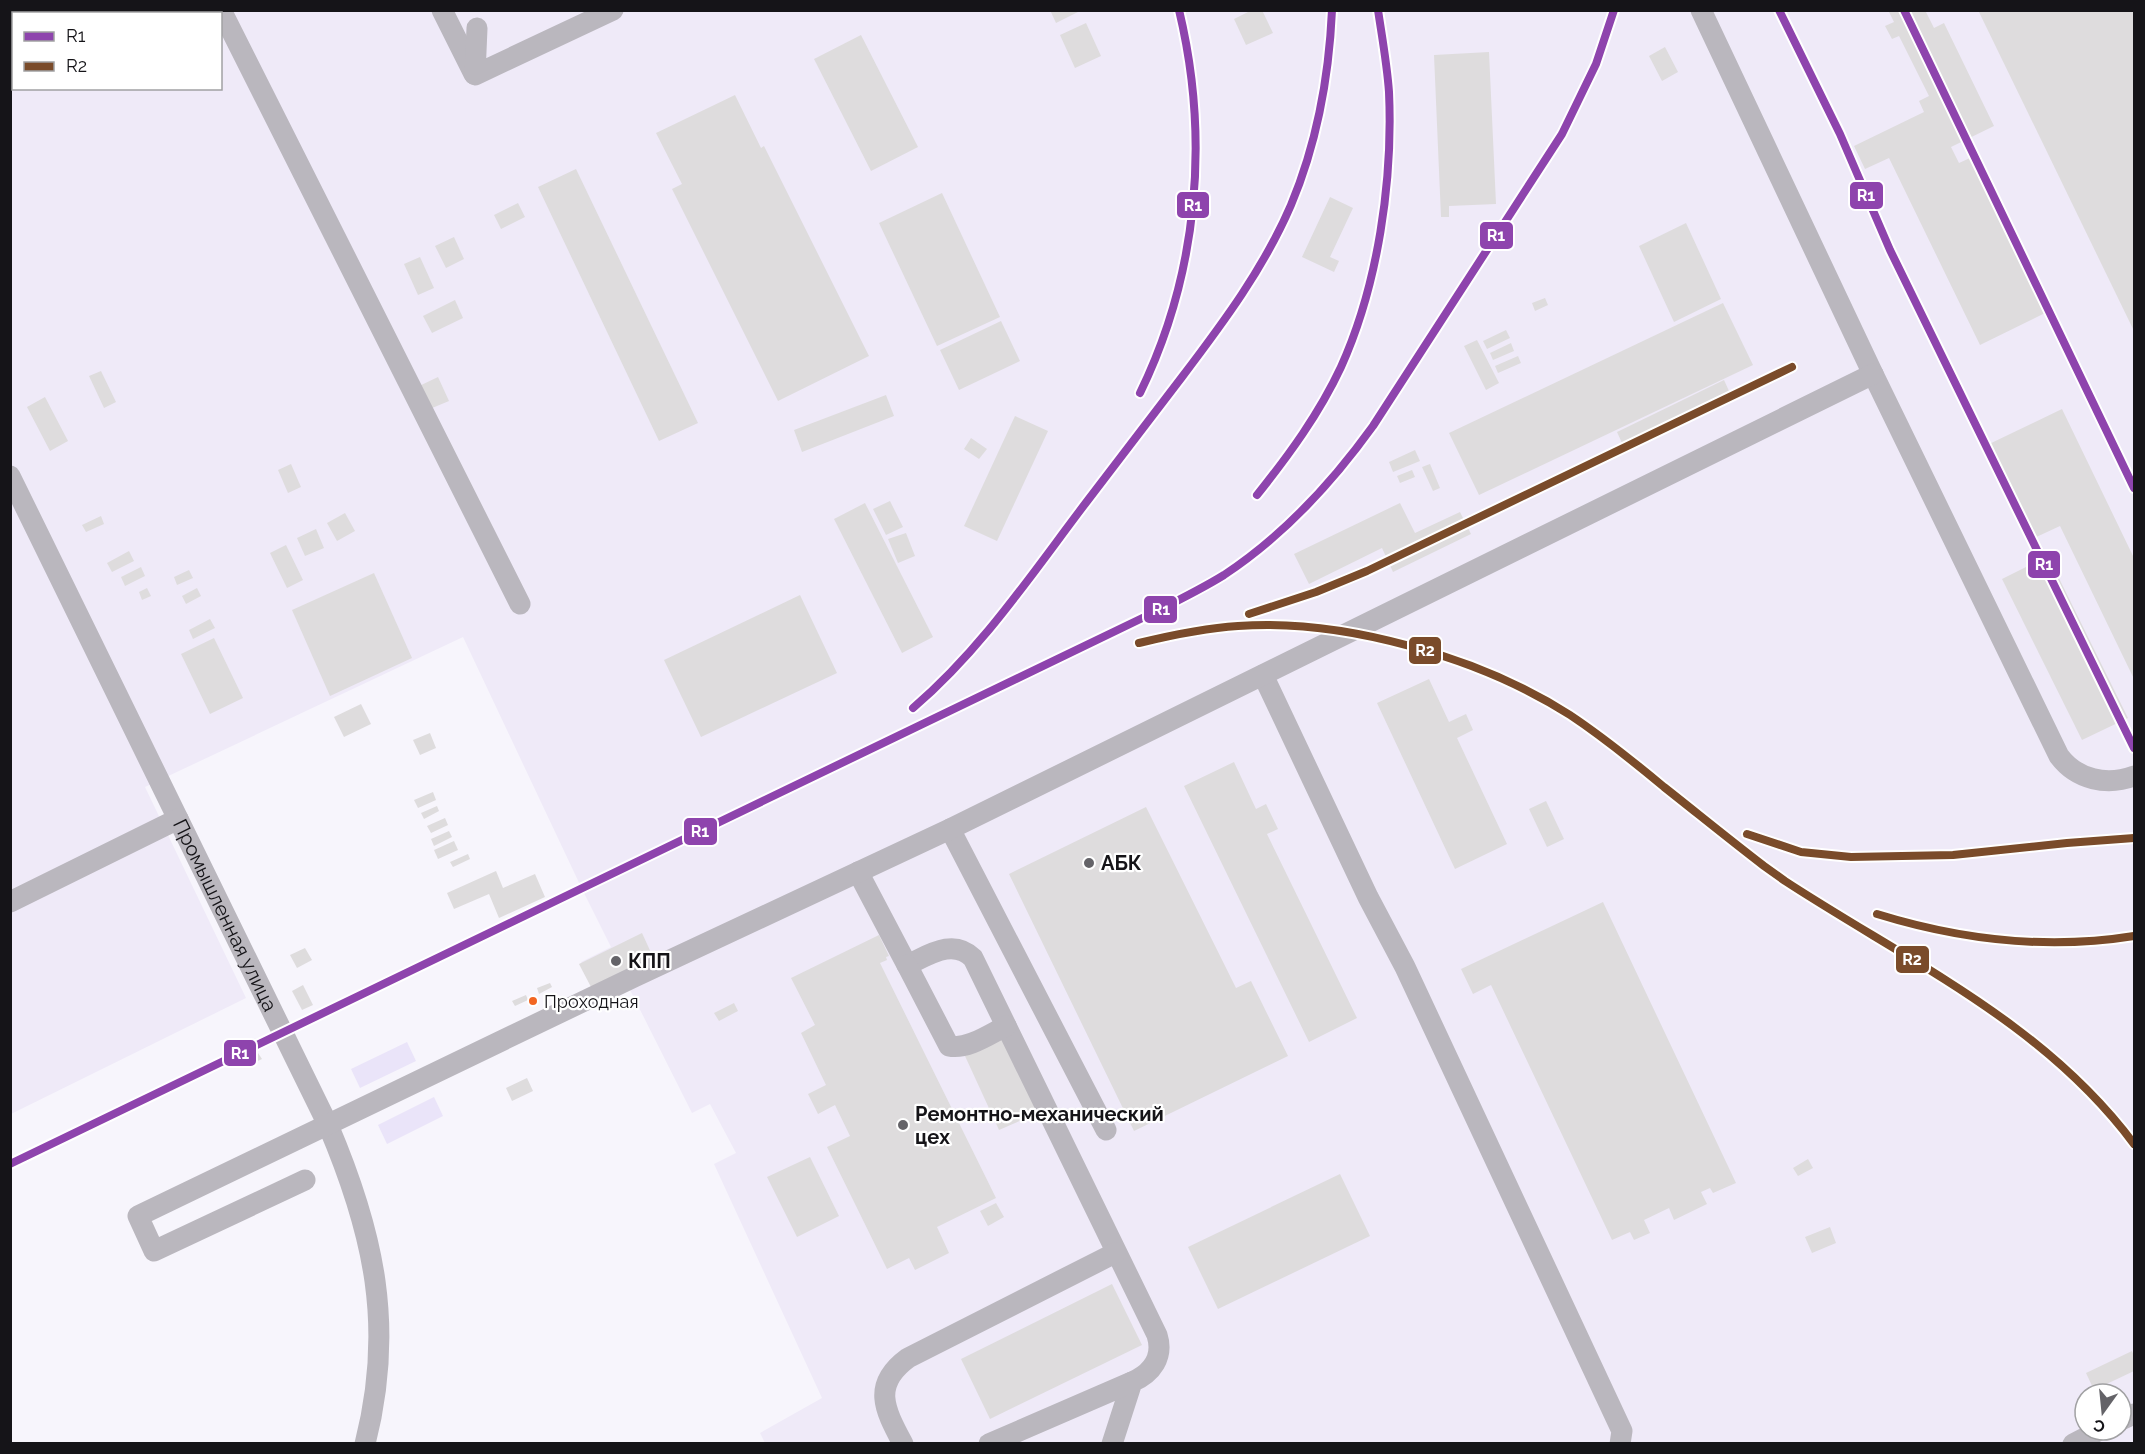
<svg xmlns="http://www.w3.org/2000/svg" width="2145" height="1454" font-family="Raleway,sans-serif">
	<rect width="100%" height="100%" fill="#f7f5fc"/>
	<path fill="#efeaf8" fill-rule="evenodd" d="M 11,11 L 2134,11 L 2134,1443 L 1605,1444 L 1604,1442 L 1601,1444 L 765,1443 L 760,1433 L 822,1398 L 714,1164 L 736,1153 L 710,1104 L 692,1113 L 618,966 L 590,980 L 581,962 L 611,947 L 582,889 L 463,637 L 145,787 L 246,998 L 11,1114 ZM 14,14 L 220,14 L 220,88 L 14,88 ZM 2085,1394 L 2121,1394 L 2121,1430 L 2085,1430 Z"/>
	<g fill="#eae4f9">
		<path d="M 407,1042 L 416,1061 L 360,1088 L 351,1069 Z"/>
		<path d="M 434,1097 L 443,1116 L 387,1144 L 378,1125 Z"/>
	</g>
	<g fill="#dedcdd">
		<path d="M 1050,10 L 1082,10 L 1056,23 Z"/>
		<path d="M 1252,10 L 1262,10 L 1273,33 L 1246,45 L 1234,19 Z"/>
		<path d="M 1888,10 L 1925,10 L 1934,28 L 1944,23 L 1994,126 L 1951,147 L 1959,163 L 1970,158 L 2045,313 L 1980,345 L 1889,158 L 1865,169 L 1854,146 L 1924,112 L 1919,101 L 1929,96 L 1899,36 L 1892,39 L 1885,26 L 1894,22 Z"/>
		<path d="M 1978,10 L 2134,10 L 2134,331 Z"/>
		<path d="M 1086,23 L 1101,56 L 1075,68 L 1060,35 Z"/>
		<path d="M 861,35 L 918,147 L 871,171 L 814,59 Z"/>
		<path d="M 1665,47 L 1678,72 L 1662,81 L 1649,56 Z"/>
		<path d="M 1489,52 L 1496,204 L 1449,206 L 1449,217 L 1441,217 L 1434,55 Z"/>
		<path d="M 735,95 L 761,148 L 764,146 L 869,356 L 778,401 L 672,189 L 682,184 L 656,133 Z"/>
		<path d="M 576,169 L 698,423 L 659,441 L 538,187 Z"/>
		<path d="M 942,193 L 1000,317 L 937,346 L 879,223 Z"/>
		<path d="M 1330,197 L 1353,208 L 1330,257 L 1339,261 L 1334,272 L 1302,257 Z"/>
		<path d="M 518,203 L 525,217 L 501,229 L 494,215 Z"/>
		<path d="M 1686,223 L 1721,299 L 1674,322 L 1639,246 Z"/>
		<path d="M 454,237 L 464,259 L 446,268 L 435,246 Z"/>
		<path d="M 420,257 L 434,288 L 418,295 L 404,264 Z"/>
		<path d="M 1545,298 L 1548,305 L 1535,311 L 1532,303 Z"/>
		<path d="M 455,300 L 463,318 L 432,333 L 423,316 Z"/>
		<path d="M 1723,303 L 1753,365 L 1479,495 L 1449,433 Z"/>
		<path d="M 1001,321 L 1020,361 L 959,390 L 940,350 Z"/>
		<path d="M 1506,330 L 1510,338 L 1487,349 L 1483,341 Z"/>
		<path d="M 1477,340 L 1499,383 L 1486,390 L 1464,346 Z"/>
		<path d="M 1511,343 L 1514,351 L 1493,360 L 1490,353 Z"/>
		<path d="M 1518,356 L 1521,363 L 1498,373 L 1495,366 Z"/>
		<path d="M 101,371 L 116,402 L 104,408 L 89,376 Z"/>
		<path d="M 438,377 L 449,401 L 425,411 L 415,388 Z"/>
		<path d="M 1724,380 L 1729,391 L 1622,443 L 1617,432 Z"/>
		<path d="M 886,395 L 894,416 L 802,452 L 794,430 Z"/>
		<path d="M 45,397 L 68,441 L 50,451 L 27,407 Z"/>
		<path d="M 2062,409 L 2134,558 L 2134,679 L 2060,526 L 2030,540 L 1985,446 Z"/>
		<path d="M 1015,416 L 1048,431 L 997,541 L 964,526 Z"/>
		<path d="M 971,438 L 987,449 L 979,459 L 964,449 Z"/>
		<path d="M 1415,450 L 1420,461 L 1393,472 L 1389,462 Z"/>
		<path d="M 291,464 L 301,487 L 288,493 L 278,470 Z"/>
		<path d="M 1430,464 L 1440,488 L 1433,491 L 1422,467 Z"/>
		<path d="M 1412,470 L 1415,477 L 1400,483 L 1397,476 Z"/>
		<path d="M 890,501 L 903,527 L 886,535 L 873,509 Z"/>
		<path d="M 865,503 L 933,637 L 902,653 L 834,519 Z"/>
		<path d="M 1400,503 L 1415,533 L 1460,512 L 1471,534 L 1393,572 L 1382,548 L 1309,584 L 1294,554 Z"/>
		<path d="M 345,513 L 355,531 L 337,541 L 327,523 Z"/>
		<path d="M 101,516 L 104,524 L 86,532 L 82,525 Z"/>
		<path d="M 316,529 L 324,548 L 305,556 L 297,538 Z"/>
		<path d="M 906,533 L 915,556 L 898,563 L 888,539 Z"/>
		<path d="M 286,545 L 303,580 L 287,588 L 270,553 Z"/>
		<path d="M 129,551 L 134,561 L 112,572 L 107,563 Z"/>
		<path d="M 2048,556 L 2128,718 L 2082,740 L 2002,579 Z"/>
		<path d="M 141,567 L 145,576 L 125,586 L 121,577 Z"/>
		<path d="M 189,570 L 193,578 L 177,585 L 174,577 Z"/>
		<path d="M 374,573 L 412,658 L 330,696 L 292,610 Z"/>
		<path d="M 147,588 L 151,596 L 142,600 L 139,592 Z"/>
		<path d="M 197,588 L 201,596 L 186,604 L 182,596 Z"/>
		<path d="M 800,595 L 837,673 L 701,737 L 664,660 Z"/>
		<path d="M 210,619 L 215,628 L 193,639 L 189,630 Z"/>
		<path d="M 214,638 L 243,698 L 210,714 L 181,654 Z"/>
		<path d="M 1429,679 L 1449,722 L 1466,714 L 1473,730 L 1457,738 L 1507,844 L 1455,869 L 1377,703 Z"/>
		<path d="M 361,704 L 371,724 L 344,737 L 334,717 Z"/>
		<path d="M 430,733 L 436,748 L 420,755 L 413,740 Z"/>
		<path d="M 1234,762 L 1256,809 L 1266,804 L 1278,829 L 1267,834 L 1357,1018 L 1309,1042 L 1184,786 Z"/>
		<path d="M 433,792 L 436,800 L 418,808 L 414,800 Z"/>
		<path d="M 1546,801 L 1564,839 L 1547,847 L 1529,809 Z"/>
		<path d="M 437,806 L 439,811 L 424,819 L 421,813 Z"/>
		<path d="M 1146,807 L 1236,988 L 1251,981 L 1288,1056 L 1134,1131 L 1009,874 Z"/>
		<path d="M 445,818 L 448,825 L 431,833 L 427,826 Z"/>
		<path d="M 449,831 L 452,837 L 434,846 L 431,839 Z"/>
		<path d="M 454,841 L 458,850 L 438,859 L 434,850 Z"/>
		<path d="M 468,854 L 470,859 L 453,867 L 450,862 Z"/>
		<path d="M 496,871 L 503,888 L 535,874 L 545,897 L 499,918 L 489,894 L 454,909 L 447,893 Z"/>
		<path d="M 1603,902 L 1736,1183 L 1713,1193 L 1710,1188 L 1701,1192 L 1707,1204 L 1674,1220 L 1669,1208 L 1644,1220 L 1650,1233 L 1634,1240 L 1630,1232 L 1612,1240 L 1491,985 L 1473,994 L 1461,969 Z"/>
		<path d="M 642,933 L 653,957 L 591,987 L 579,964 Z"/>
		<path d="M 879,935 L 889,956 L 886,957 L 887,960 L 880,963 L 996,1198 L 937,1227 L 949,1253 L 915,1270 L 909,1258 L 887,1269 L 827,1147 L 850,1136 L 835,1105 L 818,1114 L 808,1094 L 826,1085 L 801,1033 L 815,1025 L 791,978 Z"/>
		<path d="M 305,948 L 312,960 L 297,968 L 290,955 Z"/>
		<path d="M 550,983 L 552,987 L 539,994 L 537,988 Z"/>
		<path d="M 303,985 L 313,1005 L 302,1010 L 292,991 Z"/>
		<path d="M 526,995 L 528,1000 L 515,1006 L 512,1001 Z"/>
		<path d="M 734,1003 L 738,1011 L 719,1021 L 714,1013 Z"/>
		<path d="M 1004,1038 L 1038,1113 L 999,1130 L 965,1056 Z"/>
		<path d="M 258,1053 L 262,1059 L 247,1066 L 244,1060 Z"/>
		<path d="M 527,1078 L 533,1091 L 512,1101 L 506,1088 Z"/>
		<path d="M 810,1157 L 839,1216 L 797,1237 L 767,1177 Z"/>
		<path d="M 1808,1159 L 1813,1168 L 1798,1176 L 1793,1168 Z"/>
		<path d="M 1340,1174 L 1370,1236 L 1218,1309 L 1188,1247 Z"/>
		<path d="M 996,1203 L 1004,1217 L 988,1226 L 980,1211 Z"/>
		<path d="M 1830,1227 L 1836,1243 L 1812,1253 L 1805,1237 Z"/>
		<path d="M 1112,1284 L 1142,1345 L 990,1419 L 961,1359 Z"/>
		<path d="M 2132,1351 L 2134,1356 L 2134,1371 L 2094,1390 L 2086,1373 Z"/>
	</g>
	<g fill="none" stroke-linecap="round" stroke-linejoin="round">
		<g stroke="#bab7be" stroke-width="21">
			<path d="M 221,10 L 520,604"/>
			<path d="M 442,10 L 474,74"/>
			<path d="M 1701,10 L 1873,374 L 2059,756 C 2077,780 2107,786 2134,776"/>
			<path d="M 477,28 L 475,75 L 613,10"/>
			<path id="s1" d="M 10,476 L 328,1125 C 374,1233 395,1327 365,1444"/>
			<path d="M 1263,675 L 1368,897 L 1405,967 L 1622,1431 L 1620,1444"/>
			<path d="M 950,829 L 1106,1130"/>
			<path d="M 858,872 L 907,965 C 929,955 953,938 973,958 L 1157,1335 C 1164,1357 1152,1373 1132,1382 L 1112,1444"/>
			<path d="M 10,902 L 178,819"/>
			<path d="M 907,965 L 949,1046 C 967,1050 990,1034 1006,1026"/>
			<path d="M 305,1180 L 154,1251 L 138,1216 L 634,977 L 950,829 L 1873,374"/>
			<path d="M 2121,1420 L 2134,1414"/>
			<path d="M 903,1444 C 885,1410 871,1385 908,1358 L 1115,1253"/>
			<path d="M 989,1444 L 1132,1382"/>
			<path d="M 2073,1444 L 2100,1430"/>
		</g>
		<g stroke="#fff" stroke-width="12">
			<g id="rail-1">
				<path d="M 1779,10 L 1840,134 L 1890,250 L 2134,748"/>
				<path d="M 1904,10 L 2134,488"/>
				<path d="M 1140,393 C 1198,274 1210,139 1179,10"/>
				<path d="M 1257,495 C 1289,455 1319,414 1341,367 C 1378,285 1393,181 1389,92 C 1387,64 1382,37 1378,10"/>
				<path d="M 913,708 C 983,648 1033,572 1088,500 C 1119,459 1151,418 1182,377 C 1223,323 1264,268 1291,205 C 1317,143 1329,77 1332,10"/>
				<path d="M 10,1164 L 1159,610 C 1181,599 1203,588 1224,575 C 1283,536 1332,483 1373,426 L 1562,134 L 1596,64 L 1614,10"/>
			</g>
		</g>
		<g stroke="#fff" stroke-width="12">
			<g id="rail-2">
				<path d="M 1249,614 L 1316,592 L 1367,571 L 1792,367"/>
				<path d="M 1139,643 C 1172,635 1205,628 1238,626 C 1344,618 1481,658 1570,715 C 1603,737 1634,762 1664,787 C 1697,813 1730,840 1764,866 L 1785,881 C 1909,962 2043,1022 2134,1144"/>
				<path d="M 1747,834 L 1801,852 L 1851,857 L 1953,855 L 2067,843 L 2134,838"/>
				<path d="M 1877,914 C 1961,940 2047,950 2134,936"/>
			</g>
		</g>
		<use href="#rail-1" stroke="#8e44ad" stroke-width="8"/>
		<use href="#rail-2" stroke="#7a4b2a" stroke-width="8"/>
	</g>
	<g fill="#646368" stroke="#fff" stroke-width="2">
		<circle cx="1089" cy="863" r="6"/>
		<circle cx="616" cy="961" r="6"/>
		<circle cx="903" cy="1125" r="6"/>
	</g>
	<circle fill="#f26522" stroke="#fff" stroke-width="2" cx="533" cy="1001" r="5"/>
	<g text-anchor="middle" stroke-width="4.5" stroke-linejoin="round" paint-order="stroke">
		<g font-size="18" fill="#151418" stroke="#fff" text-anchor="start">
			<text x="544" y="1008">Проходная</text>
		</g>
		<g font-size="20" font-weight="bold" fill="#151418" stroke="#fff" text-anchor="start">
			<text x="1101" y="870">АБК</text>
			<text x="628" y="968">КПП</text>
			<text x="915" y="1121">Ремонтно-механический<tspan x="915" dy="23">цех</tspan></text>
		</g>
		<g font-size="20" fill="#151418" stroke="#fff">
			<text dy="7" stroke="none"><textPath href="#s1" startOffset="489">Промышленная улица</textPath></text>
		</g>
	</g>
	<g stroke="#fff" stroke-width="2">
		<rect x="1849" y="181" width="35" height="29" rx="6" fill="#8e44ad"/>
		<rect x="1176" y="191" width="34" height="28" rx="6" fill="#8e44ad"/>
		<rect x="1479" y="221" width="35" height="29" rx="6" fill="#8e44ad"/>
		<rect x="2027" y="550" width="34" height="29" rx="6" fill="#8e44ad"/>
		<rect x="1143" y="595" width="35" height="29" rx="6" fill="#8e44ad"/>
		<rect x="1408" y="636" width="34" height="29" rx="6" fill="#7a4b2a"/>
		<rect x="683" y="817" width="35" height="29" rx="6" fill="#8e44ad"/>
		<rect x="1895" y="945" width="35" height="29" rx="6" fill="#7a4b2a"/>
		<rect x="223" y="1039" width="34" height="28" rx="6" fill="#8e44ad"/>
	</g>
	<g font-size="16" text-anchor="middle" font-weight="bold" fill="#fff">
		<text x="1866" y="201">R1</text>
		<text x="1193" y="211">R1</text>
		<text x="1496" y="241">R1</text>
		<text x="2044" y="570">R1</text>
		<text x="1161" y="615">R1</text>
		<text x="1425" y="656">R2</text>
		<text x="700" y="837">R1</text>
		<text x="1912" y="965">R2</text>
		<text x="240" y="1059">R1</text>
	</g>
	<rect width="2145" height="1454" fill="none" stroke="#151418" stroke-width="24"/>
	<rect x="12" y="12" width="210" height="78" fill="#ffffff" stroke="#a1a1a3" stroke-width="1.5"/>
	<rect x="24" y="32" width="30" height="9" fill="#8e44ad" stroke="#a1a1a3" stroke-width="1.5"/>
	<text x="66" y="42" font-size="18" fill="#151418">R1</text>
	<rect x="24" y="62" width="30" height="9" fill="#7a4b2a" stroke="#a1a1a3" stroke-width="1.5"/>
	<text x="66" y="72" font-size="18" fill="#151418">R2</text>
	<g transform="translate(2103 1412) rotate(195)"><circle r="28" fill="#ffffff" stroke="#a1a1a3" stroke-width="1.5"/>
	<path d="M0-4.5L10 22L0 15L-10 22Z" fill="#646368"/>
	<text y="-9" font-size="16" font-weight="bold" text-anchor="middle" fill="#151418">С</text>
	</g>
</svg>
